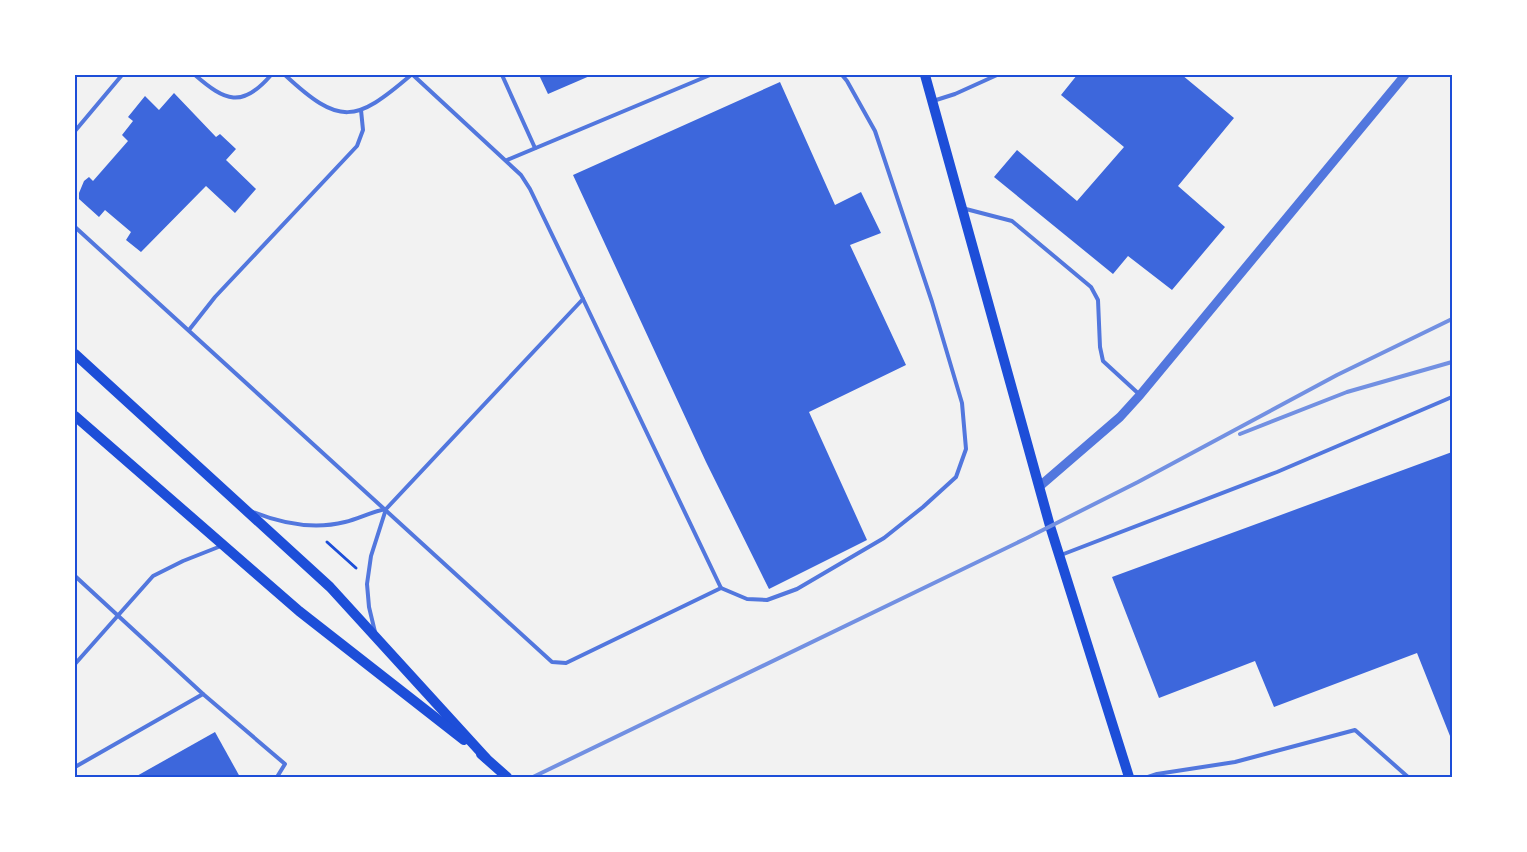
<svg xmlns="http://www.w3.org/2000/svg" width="1527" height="852" font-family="'Work Sans',sans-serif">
	<rect width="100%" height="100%" fill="#f2f2f2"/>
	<g fill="#3d67dc">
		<path d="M 539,75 L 592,75 L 548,94 Z"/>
		<path d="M 1077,75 L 1182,75 L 1234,118 L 1178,186 L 1225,227 L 1172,290 L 1128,256 L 1113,274 L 994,177 L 1017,150 L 1077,201 L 1124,147 L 1061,95 Z"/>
		<path d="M 780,82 L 835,205 L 861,192 L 881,233 L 850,245 L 906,365 L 809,412 L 867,540 L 769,589 L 706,462 L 573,175 Z"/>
		<path d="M 174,93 L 216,137 L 220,134 L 236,149 L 226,160 L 256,189 L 235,213 L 206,186 L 141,252 L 126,240 L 131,232 L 105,210 L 99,217 L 79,199 L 79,193 L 84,181 L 89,177 L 93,181 L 128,141 L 122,135 L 133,121 L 128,117 L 145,96 L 159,110 Z"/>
		<path d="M 1452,452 L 1452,741 L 1417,653 L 1274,707 L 1255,661 L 1159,698 L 1112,577 Z"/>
		<path d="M 215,732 L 240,777 L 135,777 Z"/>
	</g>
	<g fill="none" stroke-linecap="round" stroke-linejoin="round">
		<path stroke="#1d4ed8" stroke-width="3" d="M 327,542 L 356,568"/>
		<g stroke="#5277de" stroke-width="4">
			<path d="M 195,75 C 225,101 242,109 271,75"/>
			<path d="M 285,75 C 340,126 355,123 411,75"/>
			<path d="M 502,75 L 535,148"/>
			<path d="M 933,101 L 955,94 L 997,75"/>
			<path d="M 75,131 L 122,75"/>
			<path d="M 507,160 L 710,75"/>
			<path d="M 962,208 L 1012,221 L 1091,287 L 1098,300 L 1100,347 L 1103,361 L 1140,395"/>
			<path d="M 75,227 L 552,662 L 566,663 L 721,588 L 583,299"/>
			<path d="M 189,330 L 215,297 L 357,146 L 363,130 L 361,110"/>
			<path d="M 253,512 C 283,524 313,530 345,522 C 360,518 371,512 386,509"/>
			<path d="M 1061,555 L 1277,472 L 1452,397"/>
			<path d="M 75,576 L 203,694 L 285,764 L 277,777"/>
			<path d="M 721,588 L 747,599 L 767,600 L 797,589 L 884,538 L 923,507 L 956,477 L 966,449 L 962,403 L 932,302 L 875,131 L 847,81 L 842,75"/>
			<path d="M 375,632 L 369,607 L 367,584 L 371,556 L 386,509 L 583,299 L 530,189 L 521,175 L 413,75"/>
			<path d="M 75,664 L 153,576 L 183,561 L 221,546"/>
			<path d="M 75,767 L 203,694"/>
			<path d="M 1148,777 L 1157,774 L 1235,762 L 1355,730 L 1408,777"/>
		</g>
		<path stroke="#5277de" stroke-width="9" d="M 1040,486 L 1120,417 L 1140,395 L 1405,75"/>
		<g stroke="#1d4ed8" stroke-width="10">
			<path d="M 925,75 L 1050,526 L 1129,777"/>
			<path d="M 75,354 L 330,587 L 486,758"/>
			<path d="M 75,416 L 299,611 L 464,740"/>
			<path d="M 481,754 L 507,777"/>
		</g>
		<g stroke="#7290e2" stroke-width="4">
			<path d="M 1240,434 L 1347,392 L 1452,362"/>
			<path d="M 533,777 L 1027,538 L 1138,482 L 1337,375 L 1452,319"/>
		</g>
	</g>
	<rect width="1527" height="852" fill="none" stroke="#ffffff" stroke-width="152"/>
	<rect x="76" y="76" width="1375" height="700" fill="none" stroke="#1d4ed8" stroke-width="2"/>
</svg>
